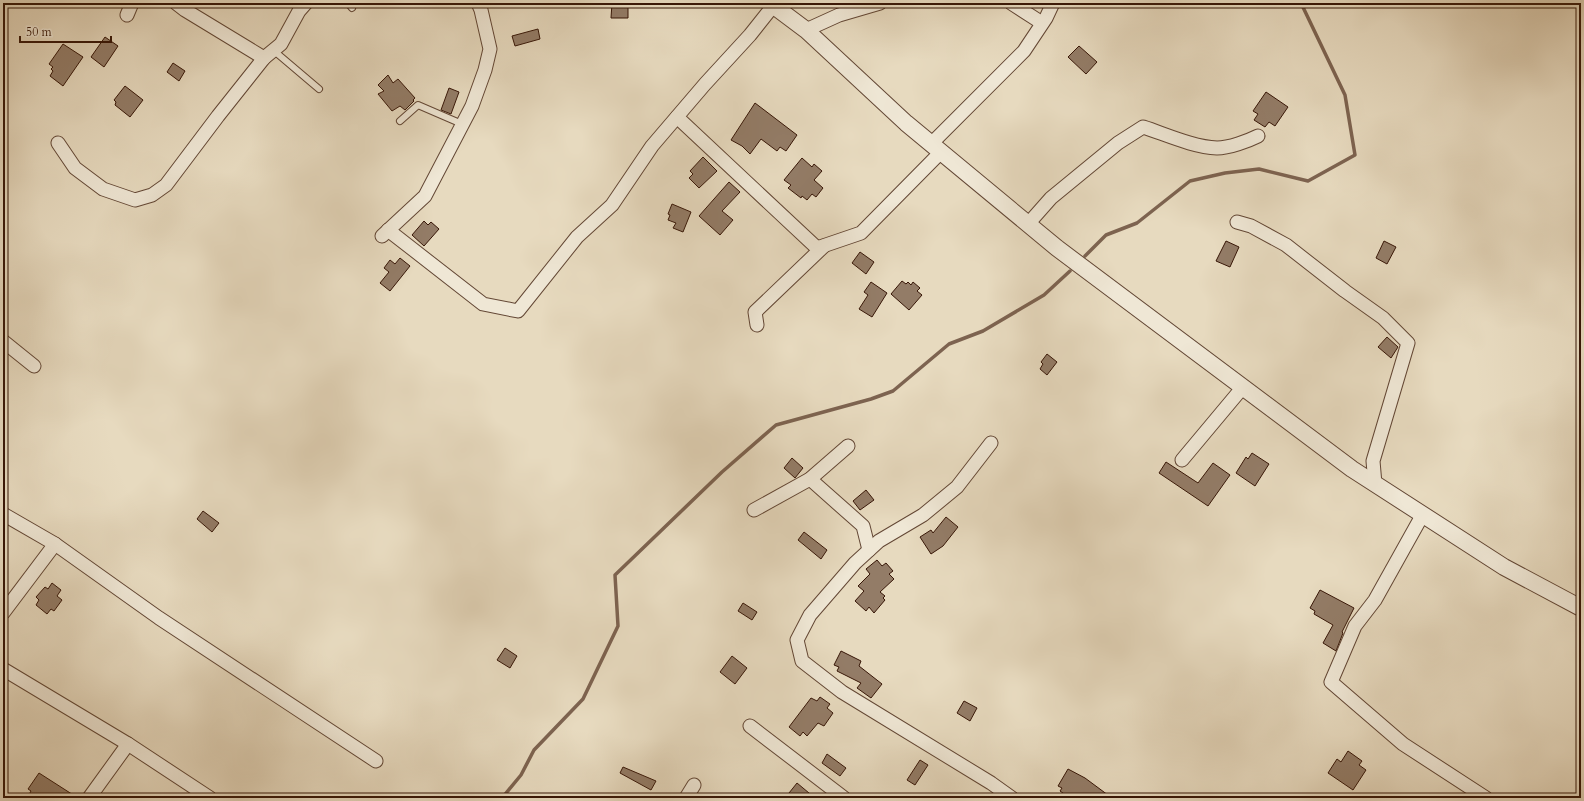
<svg xmlns="http://www.w3.org/2000/svg" width="1584" height="801" font-family="Cardo,serif">
	<rect width="100%" height="100%" fill="#e7dabf"/>
	<filter id="stains"><feTurbulence type="fractalNoise" baseFrequency=".005" numOctaves="4"/><feColorMatrix values="0 0 0 0 .2 0 0 0 0 .09 0 0 0 0 .02 0 0 0 .5 -.17"/></filter>
	<radialGradient id="worn" r=".72"><stop offset=".6" stop-color="#630" stop-opacity="0"/><stop offset="1" stop-color="#630" stop-opacity=".3"/></radialGradient>
	<g fill="none" stroke-linecap="round" stroke-linejoin="round">
		<g stroke="#7d6350" stroke-width="3.5">
			<path d="M 1085,256 L 1106,235 L 1137,223 L 1190,181 L 1225,173 L 1259,169 L 1308,181 L 1355,155 L 1345,95 L 1301,3"/>
			<path d="M 502,798 L 521,775 L 534,750 L 583,699 L 618,626 L 615,575 L 722,472 L 776,425 L 871,399 L 893,391 L 949,344 L 983,331 L 1044,295 L 1070,271"/>
		</g>
	</g>
	<g fill="#937c67" stroke="#371607">
		<path d="M 612,3 L 628,3 L 628,18 L 611,18 Z"/>
		<path d="M 538,29 L 540,39 L 515,46 L 512,36 Z"/>
		<path d="M 105,37 L 118,46 L 104,67 L 91,57 Z"/>
		<path d="M 63,44 L 83,57 L 63,86 L 50,76 L 53,71 L 51,69 L 53,67 L 49,64 Z"/>
		<path d="M 1079,46 L 1097,62 L 1086,74 L 1068,57 Z"/>
		<path d="M 173,63 L 185,71 L 179,81 L 167,72 Z"/>
		<path d="M 388,75 L 393,83 L 398,79 L 415,98 L 413,100 L 414,101 L 405,110 L 400,106 L 392,111 L 378,94 L 384,91 L 378,85 Z"/>
		<path d="M 125,86 L 143,100 L 130,117 L 115,105 L 116,102 L 114,100 Z"/>
		<path d="M 449,88 L 459,92 L 451,114 L 441,110 Z"/>
		<path d="M 1266,92 L 1288,107 L 1275,126 L 1269,122 L 1265,127 L 1254,120 L 1258,114 L 1253,111 Z"/>
		<path d="M 755,103 L 797,135 L 786,151 L 780,147 L 777,151 L 761,139 L 750,154 L 742,146 L 731,140 Z"/>
		<path d="M 703,157 L 717,171 L 699,188 L 689,178 L 693,174 L 690,171 Z"/>
		<path d="M 802,158 L 812,167 L 814,164 L 822,171 L 814,180 L 823,188 L 816,197 L 812,194 L 807,200 L 802,196 L 801,198 L 788,188 L 791,185 L 784,180 Z"/>
		<path d="M 729,182 L 740,192 L 722,211 L 733,220 L 720,235 L 699,216 Z"/>
		<path d="M 672,204 L 691,212 L 683,232 L 673,228 L 676,223 L 668,220 L 670,215 L 668,214 Z"/>
		<path d="M 424,221 L 428,225 L 431,222 L 439,229 L 424,246 L 412,235 Z"/>
		<path d="M 1226,241 L 1239,247 L 1230,267 L 1216,261 Z"/>
		<path d="M 1384,241 L 1396,247 L 1387,264 L 1376,258 Z"/>
		<path d="M 860,252 L 874,262 L 866,274 L 852,263 Z"/>
		<path d="M 400,258 L 410,266 L 390,291 L 380,283 L 389,272 L 384,268 L 390,260 L 395,264 Z"/>
		<path d="M 902,281 L 906,284 L 908,282 L 911,285 L 913,282 L 920,288 L 917,291 L 922,295 L 909,310 L 891,294 Z"/>
		<path d="M 871,282 L 887,293 L 872,317 L 859,309 L 868,295 L 864,292 Z"/>
		<path d="M 1387,337 L 1398,347 L 1391,358 L 1378,347 Z"/>
		<path d="M 1047,354 L 1057,362 L 1047,375 L 1040,369 L 1043,364 L 1041,362 Z"/>
		<path d="M 1252,453 L 1269,464 L 1255,486 L 1236,473 L 1246,457 L 1248,459 Z"/>
		<path d="M 792,458 L 803,468 L 795,478 L 784,468 Z"/>
		<path d="M 1166,462 L 1198,483 L 1213,463 L 1230,475 L 1208,506 L 1159,473 Z"/>
		<path d="M 866,490 L 874,500 L 860,510 L 853,501 Z"/>
		<path d="M 203,511 L 219,523 L 212,532 L 197,519 Z"/>
		<path d="M 946,517 L 958,527 L 943,546 L 931,554 L 920,537 L 931,530 L 933,533 Z"/>
		<path d="M 804,532 L 827,550 L 821,559 L 798,540 Z"/>
		<path d="M 877,560 L 882,566 L 886,563 L 893,571 L 889,574 L 894,579 L 880,592 L 885,596 L 883,598 L 885,600 L 874,613 L 869,607 L 866,611 L 855,601 L 864,591 L 858,586 L 870,574 L 866,569 Z"/>
		<path d="M 52,583 L 61,590 L 57,596 L 62,600 L 54,611 L 51,609 L 47,614 L 36,605 L 39,600 L 36,597 L 45,587 L 48,589 Z"/>
		<path d="M 1320,590 L 1354,608 L 1342,632 L 1343,633 L 1336,651 L 1323,643 L 1333,625 L 1314,614 L 1315,611 L 1310,608 Z"/>
		<path d="M 743,603 L 757,612 L 752,620 L 738,611 Z"/>
		<path d="M 505,648 L 517,656 L 510,668 L 497,660 Z"/>
		<path d="M 841,651 L 861,661 L 859,666 L 882,684 L 871,698 L 857,688 L 861,683 L 837,671 L 839,667 L 834,665 Z"/>
		<path d="M 732,656 L 747,668 L 735,684 L 720,672 Z"/>
		<path d="M 820,697 L 830,704 L 827,708 L 833,713 L 824,726 L 818,723 L 807,736 L 803,732 L 800,736 L 789,727 L 811,698 L 817,701 Z"/>
		<path d="M 964,701 L 977,708 L 970,721 L 957,713 Z"/>
		<path d="M 1348,751 L 1362,761 L 1359,765 L 1366,770 L 1353,790 L 1328,773 L 1337,759 L 1341,762 Z"/>
		<path d="M 827,754 L 846,768 L 840,776 L 822,763 Z"/>
		<path d="M 920,760 L 928,765 L 915,785 L 907,780 Z"/>
		<path d="M 623,767 L 656,781 L 651,790 L 620,773 Z"/>
		<path d="M 1068,769 L 1085,778 L 1112,798 L 1070,798 L 1060,791 L 1062,788 L 1058,786 Z"/>
		<path d="M 39,773 L 78,798 L 27,798 L 31,791 L 28,789 Z"/>
		<path d="M 797,783 L 815,798 L 785,798 Z"/>
	</g>
	<g fill="none" stroke-linecap="round" stroke-linejoin="round">
		<g stroke="#634735" stroke-width="8">
			<g id="service">
				<path d="M 348,3 L 352,8"/>
				<path d="M 273,50 L 319,89"/>
				<path d="M 400,121 L 418,105 L 462,124"/>
			</g>
		</g>
		<g stroke="#634735" stroke-width="15">
			<g id="minor">
				<path d="M 176,3 L 185,10 L 264,58"/>
				<path d="M 1011,3 L 1042,23"/>
				<path d="M 127,15 L 132,3"/>
				<path d="M 806,30 L 839,15 L 880,3"/>
				<path d="M 677,117 L 817,248 L 861,233 L 941,152"/>
				<path d="M 58,143 L 75,168 L 103,189 L 135,200 L 152,195 L 166,185 L 218,116 L 264,58 L 281,44 L 299,11 L 306,3"/>
				<path d="M 931,144 L 1024,51 L 1046,18 L 1053,3"/>
				<path d="M 1237,222 L 1251,226 L 1286,245 L 1345,291 L 1383,318 L 1408,343 L 1373,461 L 1375,484"/>
				<path d="M 1028,224 L 1051,198 L 1118,143 L 1143,127 C 1165,134 1193,147 1217,148 C 1229,148 1248,141 1258,136"/>
				<path d="M 388,230 L 483,304 L 518,311 L 577,237 L 612,205 L 652,146 L 705,84 L 750,35 L 773,6"/>
				<path d="M 382,236 L 425,196 L 472,106 L 485,70 L 490,49 L 481,10 L 478,3"/>
				<path d="M 757,325 L 755,312 L 824,246"/>
				<path d="M 3,341 L 34,366"/>
				<path d="M 991,443 L 957,487 L 923,515 L 879,541 L 855,563 L 810,615 L 797,640 L 802,661 L 842,692 L 991,783 L 1012,798"/>
				<path d="M 1182,460 L 1243,387"/>
				<path d="M 810,479 L 863,526 L 869,550"/>
				<path d="M 754,510 L 810,479 L 848,446"/>
				<path d="M 3,514 L 55,544 L 159,618 L 376,761"/>
				<path d="M 1423,514 L 1375,600 L 1355,626 L 1331,682 L 1403,744 L 1486,798"/>
				<path d="M 3,613 L 55,544"/>
				<path d="M 3,669 L 128,744 L 210,798"/>
				<path d="M 750,726 L 844,798"/>
				<path d="M 89,798 L 128,744"/>
				<path d="M 686,798 L 694,785"/>
			</g>
		</g>
		<g stroke="#634735" stroke-width="18">
			<path id="tertiary" d="M 770,3 L 806,30 L 906,123 L 1057,248 L 1352,469 L 1504,567 L 1581,608"/>
		</g>
		<path stroke="#371607" stroke-width="2" stroke-dasharray="1 2" stroke-linecap="butt" d="M 492,7 L 502,3"/>
		<use href="#service" stroke="#efe7d5" stroke-width="6"/>
		<use href="#minor" stroke="#efe7d5" stroke-width="13"/>
		<use href="#tertiary" stroke="#efe7d5" stroke-width="16"/>
	</g>
	<rect width="1584" height="801" fill="none" stroke="#e7dabf" stroke-width="16"/>
	<rect x="4" y="4" width="1576" height="793" fill="none" stroke="#371607" stroke-width="2"/>
	<rect x="8" y="8" width="1568" height="785" fill="none" stroke="#371607"/>
	<path d="M20 36v6h91v-6" fill="none" stroke="#371607" stroke-width="2"/>
	<text x="26" y="36" font-size="12" fill="#371607" stroke="#efe7d5" stroke-width="3" paint-order="stroke">50 m</text>
	<rect width="100%" height="100%" filter="url(#stains)"/>
	<rect width="100%" height="100%" fill="url(#worn)"/>
</svg>
